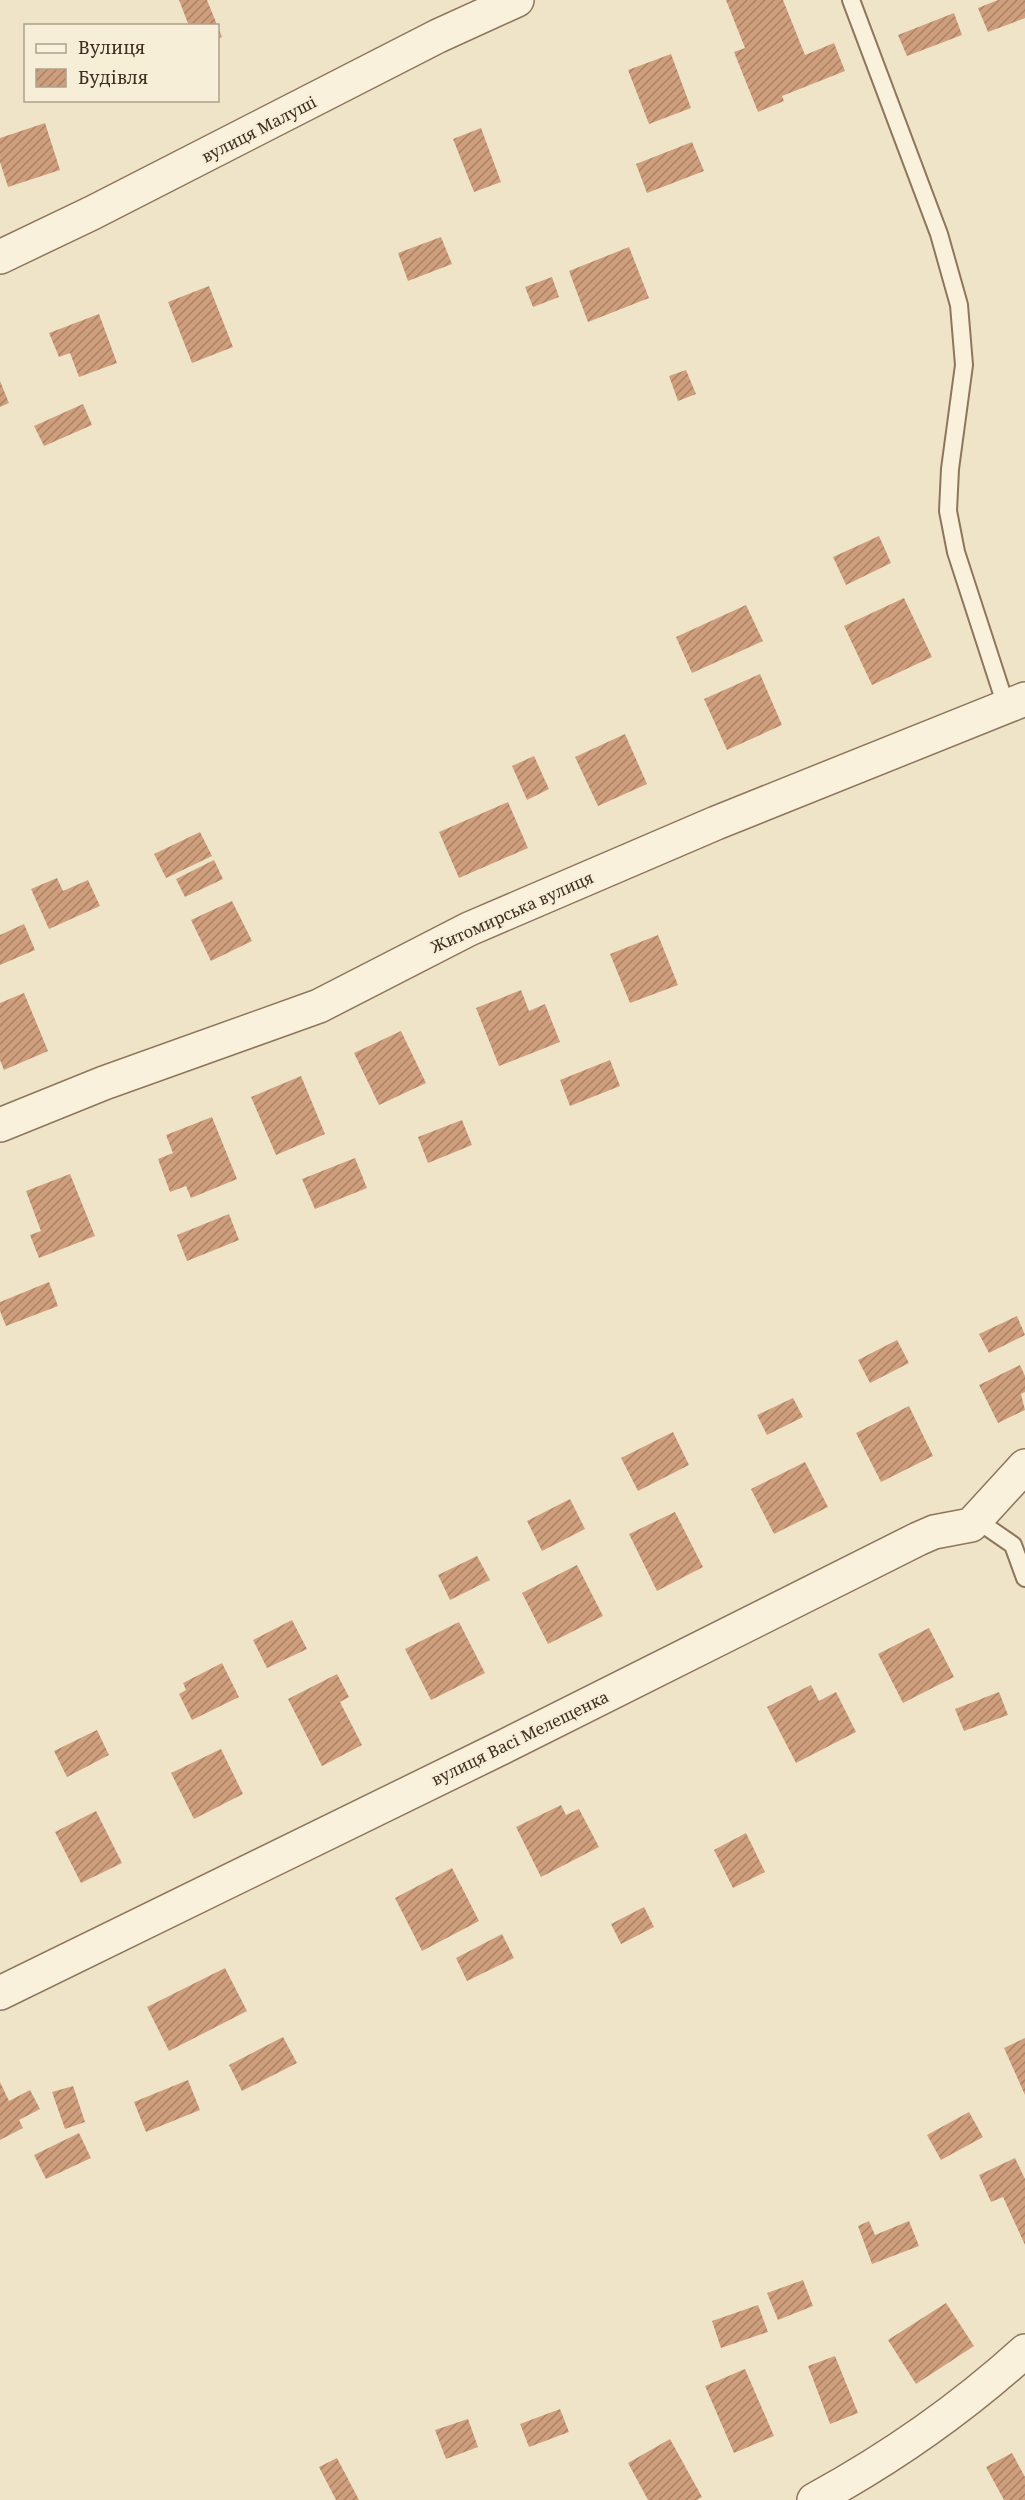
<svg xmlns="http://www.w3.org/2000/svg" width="1025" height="2500" font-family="'Noto Serif',serif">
	<defs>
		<pattern id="building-hatch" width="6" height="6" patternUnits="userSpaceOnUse" patternTransform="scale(1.5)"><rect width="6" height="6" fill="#cf9f7d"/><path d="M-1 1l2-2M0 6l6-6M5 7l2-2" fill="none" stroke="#a98266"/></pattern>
	</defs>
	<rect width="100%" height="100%" fill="#f0e4c8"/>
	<g fill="url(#building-hatch)">
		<path d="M 179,0 L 207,0 L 222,37 L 218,39 L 218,26 L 189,26 Z"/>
		<path d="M 726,0 L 783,0 L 805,55 L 834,43 L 845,71 L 782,96 L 784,101 L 758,112 L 734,52 L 745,48 Z"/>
		<path d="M 998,0 L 1025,0 L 1025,18 L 988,32 L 978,8 Z"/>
		<path d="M 954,13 L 962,35 L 907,56 L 898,35 Z"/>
		<path d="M 671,54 L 691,108 L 649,124 L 628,70 Z"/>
		<path d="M 45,123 L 60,170 L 8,187 L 0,162 L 0,138 Z"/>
		<path d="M 481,128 L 501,182 L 474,192 L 453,139 Z"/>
		<path d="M 692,142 L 704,171 L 647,193 L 636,164 Z"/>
		<path d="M 441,237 L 452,264 L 408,281 L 398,253 Z"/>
		<path d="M 629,247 L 649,298 L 588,322 L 569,271 Z"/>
		<path d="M 552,277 L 559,297 L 533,307 L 525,287 Z"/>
		<path d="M 209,286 L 233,347 L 192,363 L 168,302 Z"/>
		<path d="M 99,314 L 117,363 L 79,377 L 70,353 L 59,357 L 49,333 Z"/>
		<path d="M 686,370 L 696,394 L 678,401 L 669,376 Z"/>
		<path d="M 0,381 L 9,403 L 0,407 Z"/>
		<path d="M 83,404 L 92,425 L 44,446 L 34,426 Z"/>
		<path d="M 879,536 L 891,563 L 846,585 L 833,557 Z"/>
		<path d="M 904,598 L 932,657 L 872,685 L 844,626 Z"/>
		<path d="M 746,605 L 763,641 L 692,673 L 676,637 Z"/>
		<path d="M 760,674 L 782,725 L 727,750 L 704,699 Z"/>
		<path d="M 625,734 L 647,784 L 598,806 L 575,757 Z"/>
		<path d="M 534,756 L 549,789 L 527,800 L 512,766 Z"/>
		<path d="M 508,802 L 528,848 L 459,878 L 439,832 Z"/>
		<path d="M 200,832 L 212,856 L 166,878 L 154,854 Z"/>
		<path d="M 214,860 L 223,879 L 185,897 L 176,879 Z"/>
		<path d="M 57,878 L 63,891 L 88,880 L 100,906 L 49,929 L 31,889 Z"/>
		<path d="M 232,901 L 252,941 L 211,961 L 191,920 Z"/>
		<path d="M 24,924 L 35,950 L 0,965 L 0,935 Z"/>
		<path d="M 658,935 L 678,985 L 630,1003 L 610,954 Z"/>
		<path d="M 521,990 L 529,1011 L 545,1004 L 560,1042 L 499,1066 L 476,1008 Z"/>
		<path d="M 24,993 L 48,1051 L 4,1070 L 0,1060 L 0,1003 Z"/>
		<path d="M 401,1031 L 426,1083 L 379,1105 L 354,1053 Z"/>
		<path d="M 610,1060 L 620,1086 L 570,1106 L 560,1080 Z"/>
		<path d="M 301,1076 L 325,1134 L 276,1155 L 251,1097 Z"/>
		<path d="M 212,1117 L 237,1179 L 191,1198 L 186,1186 L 170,1192 L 158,1159 L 173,1153 L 166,1135 Z"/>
		<path d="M 462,1120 L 472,1145 L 428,1163 L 418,1137 Z"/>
		<path d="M 355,1158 L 367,1188 L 315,1209 L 302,1179 Z"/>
		<path d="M 70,1174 L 95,1236 L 39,1258 L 30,1235 L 41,1231 L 26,1191 Z"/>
		<path d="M 229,1214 L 239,1240 L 187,1261 L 177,1235 Z"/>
		<path d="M 49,1282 L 58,1306 L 6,1326 L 0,1311 L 0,1302 Z"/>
		<path d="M 1017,1316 L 1025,1335 L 989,1353 L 979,1334 Z"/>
		<path d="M 897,1340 L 909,1363 L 870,1383 L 858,1360 Z"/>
		<path d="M 1020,1365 L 1025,1376 L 1025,1392 L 1021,1394 L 1025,1410 L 998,1423 L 979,1385 Z"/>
		<path d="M 793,1398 L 803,1417 L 767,1435 L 757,1415 Z"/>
		<path d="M 909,1406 L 933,1456 L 881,1482 L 856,1433 Z"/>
		<path d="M 673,1432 L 689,1465 L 638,1491 L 621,1458 Z"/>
		<path d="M 805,1462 L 828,1507 L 774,1534 L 751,1489 Z"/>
		<path d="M 570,1499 L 585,1529 L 542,1551 L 527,1521 Z"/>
		<path d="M 675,1512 L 703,1567 L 657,1591 L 629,1534 Z"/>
		<path d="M 477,1556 L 490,1580 L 450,1600 L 438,1575 Z"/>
		<path d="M 577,1565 L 603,1616 L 548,1644 L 522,1593 Z"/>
		<path d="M 292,1620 L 307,1649 L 267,1668 L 253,1640 Z"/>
		<path d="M 459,1622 L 485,1673 L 431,1700 L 405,1649 Z"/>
		<path d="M 929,1628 L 954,1677 L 903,1703 L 878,1654 Z"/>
		<path d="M 222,1663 L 239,1697 L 192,1720 L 179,1694 L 186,1690 L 183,1683 Z"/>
		<path d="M 337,1674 L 349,1697 L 340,1702 L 362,1745 L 322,1766 L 288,1699 Z"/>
		<path d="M 811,1685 L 819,1701 L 836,1692 L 856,1732 L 796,1763 L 767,1707 Z"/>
		<path d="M 999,1692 L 1008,1715 L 964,1731 L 955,1709 Z"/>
		<path d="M 97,1730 L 109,1755 L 67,1777 L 54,1751 Z"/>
		<path d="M 221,1749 L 243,1794 L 194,1819 L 171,1773 Z"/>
		<path d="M 561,1805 L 566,1815 L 579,1809 L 599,1847 L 541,1877 L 516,1827 Z"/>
		<path d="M 96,1811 L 122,1863 L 81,1883 L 55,1832 Z"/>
		<path d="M 746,1833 L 765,1872 L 733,1888 L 714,1850 Z"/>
		<path d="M 452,1868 L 479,1921 L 422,1951 L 395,1898 Z"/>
		<path d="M 644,1907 L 654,1927 L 621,1944 L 611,1924 Z"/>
		<path d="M 502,1934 L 514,1958 L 467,1981 L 456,1958 Z"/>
		<path d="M 225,1968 L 247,2011 L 169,2051 L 147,2007 Z"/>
		<path d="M 283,2037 L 297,2063 L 242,2091 L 229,2065 Z"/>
		<path d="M 1025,2038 L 1025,2095 L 1004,2048 Z"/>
		<path d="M 188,2080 L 200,2110 L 146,2132 L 134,2102 Z"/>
		<path d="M 0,2082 L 9,2101 L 30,2090 L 40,2109 L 19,2120 L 23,2128 L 0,2140 Z"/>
		<path d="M 73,2086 L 85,2122 L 65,2129 L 52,2092 Z"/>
		<path d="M 969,2112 L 983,2137 L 941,2160 L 927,2135 Z"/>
		<path d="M 79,2133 L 91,2158 L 46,2179 L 34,2155 Z"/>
		<path d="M 1015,2158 L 1025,2179 L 1025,2245 L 1003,2197 L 991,2202 L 979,2175 Z"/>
		<path d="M 869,2221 L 875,2235 L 909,2221 L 919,2246 L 872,2264 L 858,2226 Z"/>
		<path d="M 803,2280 L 813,2306 L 778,2320 L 767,2293 Z"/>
		<path d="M 946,2303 L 974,2346 L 916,2384 L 888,2340 Z"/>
		<path d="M 758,2305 L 768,2332 L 721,2348 L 712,2321 Z"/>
		<path d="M 835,2356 L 858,2413 L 830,2424 L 808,2366 Z"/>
		<path d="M 745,2369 L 774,2436 L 734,2453 L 705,2386 Z"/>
		<path d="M 560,2409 L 569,2432 L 529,2447 L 520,2424 Z"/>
		<path d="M 468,2419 L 478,2447 L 446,2459 L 435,2430 Z"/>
		<path d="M 670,2439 L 702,2497 L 697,2500 L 648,2500 L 628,2463 Z"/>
		<path d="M 1012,2453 L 1025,2477 L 1025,2500 L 1004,2500 L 986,2467 Z"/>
		<path d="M 337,2458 L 359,2500 L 336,2500 L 319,2467 Z"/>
	</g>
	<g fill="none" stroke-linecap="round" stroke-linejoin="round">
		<g stroke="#8d765c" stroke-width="20">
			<g id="service">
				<path d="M 851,0 L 939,234 L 959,305 L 964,365 L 950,469 L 948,511 L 956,552 L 1006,706"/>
				<path d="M 971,1525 L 984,1525 L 1013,1545 L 1025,1578"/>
			</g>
		</g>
		<g stroke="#8d765c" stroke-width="36">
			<g id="minor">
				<path d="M 0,257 L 92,213 L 438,36 L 517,0"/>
				<path d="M 0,1125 L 104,1083 L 319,1006 L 469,929 L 716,823 L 1025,699"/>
				<path d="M 0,1993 L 501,1748 L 918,1539 L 934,1532 L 971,1525 L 1025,1466"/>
			</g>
		</g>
		<g stroke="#8d765c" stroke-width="36">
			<path id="tertiary" d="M 814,2500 C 891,2458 960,2410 1025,2351"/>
		</g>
		<use href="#service" stroke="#faf1dc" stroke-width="16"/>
		<use href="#minor" stroke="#faf1dc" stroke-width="33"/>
		<use href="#tertiary" stroke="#faf1dc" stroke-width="33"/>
	</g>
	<g text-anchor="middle" stroke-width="5" stroke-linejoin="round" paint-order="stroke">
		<g font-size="16" fill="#3d2e20" stroke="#f7eed8">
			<text transform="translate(259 129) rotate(-27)" y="6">вулиця Малуші</text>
			<text transform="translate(512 912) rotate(-24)" y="6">Житомирська вулиця</text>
			<text transform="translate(520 1738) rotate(-26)" y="6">вулиця Васі Мелещенка</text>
		</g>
	</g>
	<rect x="24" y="24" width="195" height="78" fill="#f7eed8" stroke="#ada18e" stroke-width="1.5"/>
	<rect x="36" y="44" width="30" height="9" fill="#faf1dc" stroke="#ada18e" stroke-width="1.5"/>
	<text x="78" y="54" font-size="18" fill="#3d2e20">Вулиця</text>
	<rect x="36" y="69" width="30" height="18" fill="url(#building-hatch)" stroke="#ada18e" stroke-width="1.5"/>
	<text x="78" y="84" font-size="18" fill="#3d2e20">Будівля</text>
</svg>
